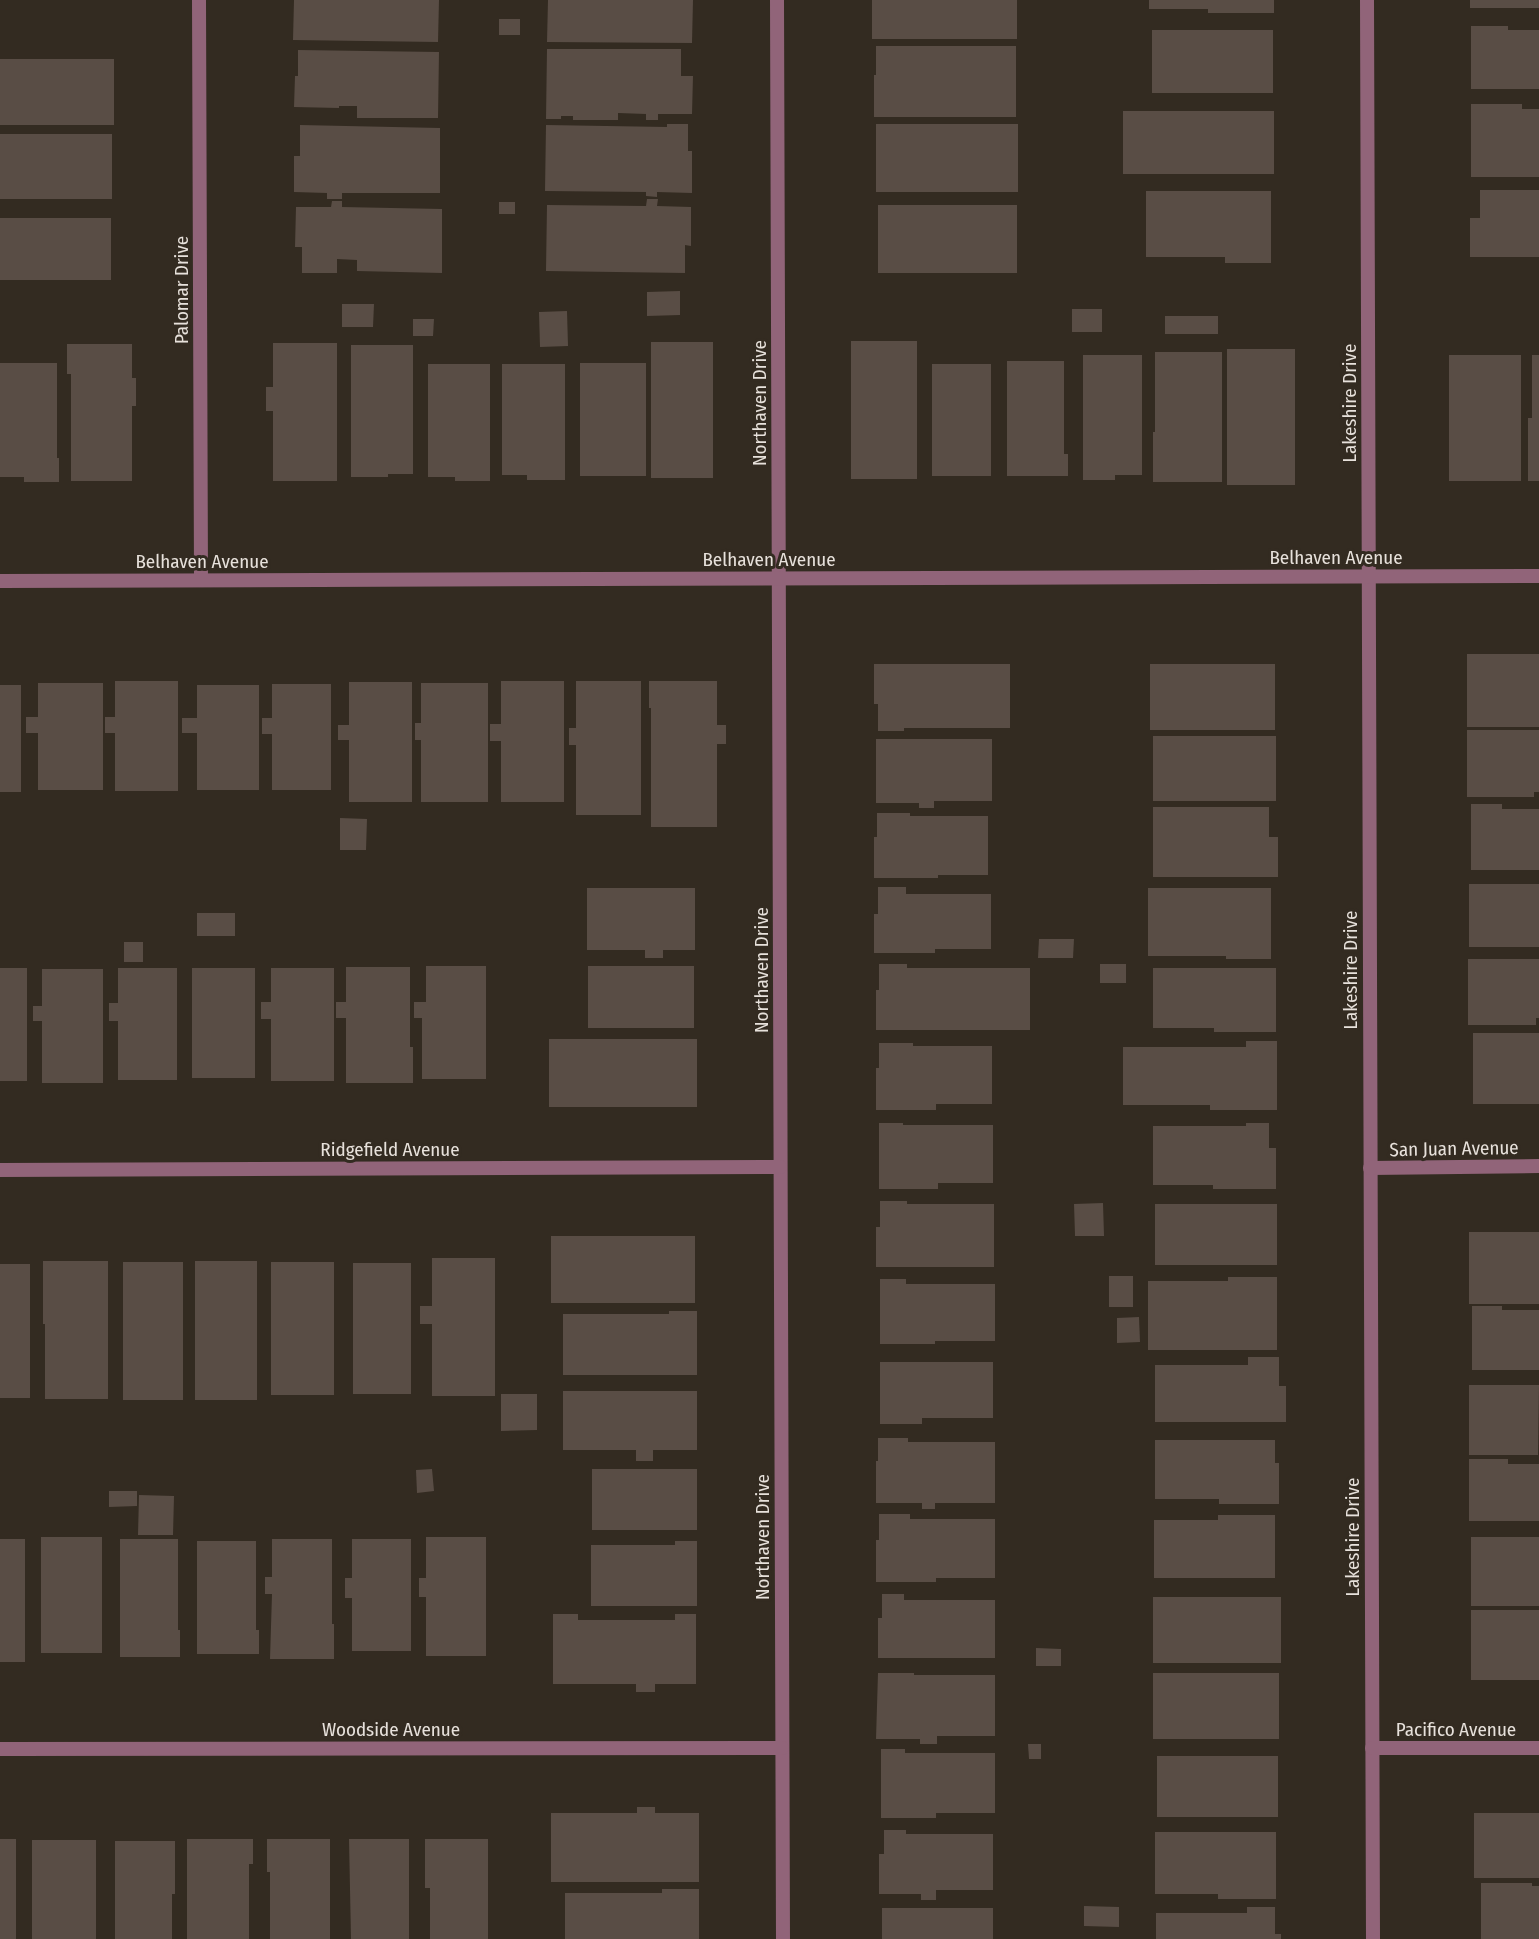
<svg xmlns="http://www.w3.org/2000/svg" width="1539" height="1939" font-family="'Fira Sans Condensed',sans-serif">
	<rect width="100%" height="100%" fill="#332b21"/>
	<g fill="#594d45">
		<path d="M 294,0 L 439,0 L 438,42 L 293,40 Z"/>
		<path d="M 548,0 L 693,0 L 692,43 L 547,42 Z"/>
		<rect x="872" y="0" width="145" height="39"/>
		<path d="M 1149,0 L 1274,0 L 1274,13 L 1208,13 L 1208,9 L 1149,9 Z"/>
		<rect x="1470" y="0" width="69" height="8"/>
		<rect x="499" y="19" width="21" height="16"/>
		<path d="M 1471,26 L 1508,26 L 1508,30 L 1539,30 L 1539,89 L 1471,89 Z"/>
		<rect x="1152" y="30" width="121" height="63"/>
		<path d="M 876,46 L 1016,46 L 1016,117 L 874,117 L 874,75 L 876,75 Z"/>
		<path d="M 547,49 L 681,49 L 681,76 L 693,76 L 692,114 L 658,114 L 658,120 L 646,120 L 646,114 L 618,113 L 618,120 L 573,120 L 573,116 L 561,116 L 561,119 L 546,119 Z"/>
		<path d="M 298,50 L 439,52 L 438,118 L 357,118 L 357,106 L 339,106 L 339,108 L 294,107 L 295,76 L 298,76 Z"/>
		<rect x="0" y="59" width="114" height="66"/>
		<path d="M 1471,104 L 1522,104 L 1522,109 L 1539,109 L 1539,177 L 1471,177 Z"/>
		<rect x="1123" y="111" width="151" height="63"/>
		<path d="M 667,124 L 688,124 L 688,151 L 692,151 L 692,193 L 657,192 L 657,197 L 646,196 L 646,192 L 545,191 L 546,125 L 667,127 Z"/>
		<rect x="876" y="124" width="142" height="68"/>
		<path d="M 300,125 L 440,128 L 440,193 L 342,193 L 342,199 L 327,199 L 327,193 L 294,192 L 294,156 L 300,156 Z"/>
		<rect x="0" y="134" width="112" height="65"/>
		<path d="M 1480,190 L 1539,190 L 1539,257 L 1470,257 L 1470,218 L 1480,218 Z"/>
		<path d="M 1146,191 L 1271,191 L 1271,263 L 1225,263 L 1225,257 L 1146,257 Z"/>
		<path d="M 647,199 L 658,199 L 657,206 L 691,207 L 691,246 L 685,245 L 685,273 L 546,271 L 547,205 L 646,206 Z"/>
		<path d="M 332,201 L 342,201 L 342,207 L 442,209 L 442,273 L 357,271 L 357,260 L 337,259 L 337,273 L 302,273 L 302,247 L 295,247 L 296,207 L 331,207 Z"/>
		<rect x="499" y="202" width="16" height="12"/>
		<rect x="878" y="205" width="139" height="68"/>
		<rect x="0" y="218" width="111" height="62"/>
		<path d="M 680,291 L 680,315 L 647,316 L 647,292 Z"/>
		<path d="M 342,304 L 374,304 L 373,327 L 342,327 Z"/>
		<rect x="1072" y="309" width="30" height="23"/>
		<path d="M 567,311 L 568,346 L 540,347 L 539,312 Z"/>
		<rect x="1165" y="316" width="53" height="18"/>
		<path d="M 413,319 L 434,319 L 433,336 L 413,336 Z"/>
		<rect x="851" y="341" width="66" height="138"/>
		<rect x="651" y="342" width="62" height="136"/>
		<path d="M 273,343 L 337,343 L 337,481 L 273,481 L 273,411 L 266,411 L 266,387 L 273,387 Z"/>
		<path d="M 67,344 L 132,344 L 132,378 L 136,378 L 136,406 L 132,406 L 132,481 L 71,481 L 71,374 L 67,374 Z"/>
		<path d="M 351,345 L 413,345 L 413,474 L 388,474 L 388,477 L 351,477 Z"/>
		<rect x="1227" y="349" width="68" height="136"/>
		<path d="M 1155,352 L 1222,352 L 1222,482 L 1153,482 L 1153,432 L 1155,432 Z"/>
		<path d="M 1083,355 L 1142,355 L 1142,475 L 1115,475 L 1115,480 L 1083,480 Z"/>
		<rect x="1449" y="355" width="72" height="126"/>
		<path d="M 1532,355 L 1539,355 L 1539,481 L 1528,481 L 1528,418 L 1532,418 Z"/>
		<path d="M 1007,361 L 1064,361 L 1064,454 L 1068,454 L 1068,476 L 1007,476 Z"/>
		<path d="M 0,363 L 57,363 L 57,458 L 59,458 L 59,482 L 24,482 L 24,477 L 0,477 Z"/>
		<rect x="580" y="363" width="66" height="113"/>
		<path d="M 428,364 L 490,364 L 490,481 L 455,481 L 455,477 L 428,477 Z"/>
		<path d="M 502,364 L 565,364 L 565,480 L 527,480 L 527,475 L 502,475 Z"/>
		<rect x="932" y="364" width="59" height="112"/>
		<rect x="1467" y="654" width="72" height="73"/>
		<path d="M 874,664 L 1010,664 L 1010,728 L 904,728 L 904,731 L 878,731 L 878,704 L 874,704 Z"/>
		<rect x="1150" y="664" width="125" height="66"/>
		<path d="M 115,681 L 178,681 L 178,791 L 115,791 L 115,733 L 105,733 L 105,717 L 115,717 Z"/>
		<path d="M 501,681 L 564,681 L 564,802 L 501,802 L 501,741 L 490,741 L 490,724 L 501,724 Z"/>
		<path d="M 576,681 L 641,681 L 641,815 L 576,815 L 576,745 L 569,745 L 569,728 L 576,728 Z"/>
		<path d="M 649,681 L 717,681 L 717,725 L 726,725 L 726,744 L 717,744 L 717,827 L 651,827 L 651,708 L 649,708 Z"/>
		<path d="M 349,682 L 412,682 L 412,802 L 349,802 L 349,740 L 338,740 L 338,725 L 349,725 Z"/>
		<path d="M 38,683 L 103,683 L 103,790 L 38,790 L 38,733 L 26,733 L 26,717 L 38,717 Z"/>
		<path d="M 421,683 L 488,683 L 488,802 L 421,802 L 421,740 L 415,740 L 415,723 L 421,723 Z"/>
		<path d="M 272,684 L 331,684 L 331,790 L 272,790 L 272,734 L 262,734 L 262,718 L 272,718 Z"/>
		<rect x="0" y="685" width="21" height="107"/>
		<path d="M 197,685 L 259,685 L 259,790 L 197,790 L 197,733 L 182,733 L 182,718 L 197,718 Z"/>
		<path d="M 1467,730 L 1539,730 L 1539,792 L 1534,792 L 1534,797 L 1467,797 Z"/>
		<rect x="1153" y="736" width="123" height="65"/>
		<path d="M 876,739 L 992,739 L 992,801 L 934,801 L 934,808 L 919,808 L 919,803 L 876,803 Z"/>
		<path d="M 1471,804 L 1502,804 L 1502,809 L 1539,809 L 1539,870 L 1471,870 Z"/>
		<path d="M 1153,807 L 1269,807 L 1269,837 L 1278,837 L 1278,877 L 1153,877 Z"/>
		<path d="M 877,813 L 910,813 L 910,816 L 988,816 L 988,875 L 938,875 L 938,878 L 874,878 L 874,837 L 877,837 Z"/>
		<path d="M 340,818 L 367,819 L 366,850 L 340,850 Z"/>
		<rect x="1469" y="884" width="70" height="63"/>
		<path d="M 878,887 L 906,887 L 906,894 L 991,894 L 991,949 L 935,949 L 935,953 L 874,953 L 874,914 L 878,914 Z"/>
		<path d="M 587,888 L 695,888 L 695,950 L 663,950 L 663,958 L 645,958 L 645,950 L 587,950 Z"/>
		<path d="M 1148,888 L 1271,888 L 1271,959 L 1226,959 L 1226,956 L 1148,956 Z"/>
		<rect x="197" y="913" width="38" height="23"/>
		<path d="M 1039,939 L 1074,939 L 1073,958 L 1038,958 Z"/>
		<rect x="124" y="942" width="19" height="20"/>
		<path d="M 1468,959 L 1539,959 L 1539,1018 L 1536,1018 L 1536,1025 L 1468,1025 Z"/>
		<path d="M 879,964 L 907,964 L 907,968 L 1030,968 L 1030,1030 L 876,1030 L 876,990 L 879,990 Z"/>
		<rect x="1100" y="964" width="26" height="19"/>
		<path d="M 426,966 L 486,966 L 486,1079 L 422,1079 L 422,1018 L 414,1018 L 414,1002 L 426,1002 Z"/>
		<rect x="588" y="966" width="106" height="62"/>
		<path d="M 346,967 L 410,967 L 410,1047 L 413,1047 L 413,1083 L 346,1083 L 346,1018 L 336,1018 L 336,1002 L 346,1002 Z"/>
		<rect x="0" y="968" width="27" height="113"/>
		<path d="M 118,968 L 177,968 L 177,1080 L 118,1080 L 118,1021 L 109,1021 L 109,1003 L 118,1003 Z"/>
		<rect x="192" y="968" width="63" height="110"/>
		<path d="M 271,968 L 334,968 L 334,1081 L 271,1081 L 271,1019 L 261,1019 L 261,1002 L 271,1002 Z"/>
		<path d="M 1153,968 L 1276,968 L 1276,1032 L 1214,1032 L 1214,1028 L 1153,1028 Z"/>
		<path d="M 42,969 L 103,969 L 103,1083 L 42,1083 L 42,1021 L 33,1021 L 33,1006 L 42,1006 Z"/>
		<rect x="1473" y="1033" width="66" height="71"/>
		<rect x="549" y="1039" width="148" height="68"/>
		<path d="M 1246,1041 L 1277,1041 L 1277,1110 L 1210,1110 L 1210,1105 L 1123,1105 L 1123,1047 L 1246,1047 Z"/>
		<path d="M 879,1043 L 913,1043 L 913,1046 L 992,1046 L 992,1104 L 936,1104 L 936,1110 L 876,1110 L 876,1068 L 879,1068 Z"/>
		<path d="M 879,1123 L 903,1123 L 903,1125 L 993,1125 L 993,1183 L 938,1183 L 938,1189 L 879,1189 Z"/>
		<path d="M 1246,1123 L 1269,1123 L 1269,1148 L 1276,1148 L 1276,1189 L 1213,1189 L 1213,1185 L 1153,1185 L 1153,1126 L 1246,1126 Z"/>
		<path d="M 880,1201 L 907,1201 L 907,1204 L 994,1204 L 994,1267 L 876,1267 L 876,1227 L 880,1227 Z"/>
		<path d="M 1103,1203 L 1104,1236 L 1075,1236 L 1074,1204 Z"/>
		<rect x="1155" y="1204" width="122" height="61"/>
		<rect x="1469" y="1232" width="70" height="72"/>
		<rect x="551" y="1236" width="144" height="67"/>
		<path d="M 432,1258 L 495,1258 L 495,1396 L 432,1396 L 432,1324 L 420,1324 L 420,1306 L 432,1306 Z"/>
		<path d="M 43,1261 L 108,1261 L 108,1399 L 45,1399 L 45,1324 L 43,1324 Z"/>
		<rect x="195" y="1261" width="62" height="139"/>
		<rect x="123" y="1262" width="60" height="138"/>
		<rect x="271" y="1262" width="63" height="133"/>
		<rect x="353" y="1263" width="58" height="131"/>
		<rect x="0" y="1264" width="30" height="134"/>
		<rect x="1109" y="1276" width="24" height="31"/>
		<path d="M 1228,1277 L 1277,1277 L 1277,1350 L 1148,1350 L 1148,1281 L 1228,1281 Z"/>
		<path d="M 880,1279 L 906,1279 L 906,1284 L 995,1284 L 995,1341 L 935,1341 L 935,1344 L 880,1344 Z"/>
		<path d="M 1472,1306 L 1502,1306 L 1502,1310 L 1539,1310 L 1539,1370 L 1472,1370 Z"/>
		<path d="M 669,1311 L 697,1311 L 697,1375 L 563,1375 L 563,1314 L 669,1314 Z"/>
		<path d="M 1139,1317 L 1140,1342 L 1117,1343 L 1117,1318 Z"/>
		<path d="M 1248,1357 L 1279,1357 L 1279,1386 L 1286,1386 L 1286,1422 L 1155,1422 L 1155,1365 L 1248,1365 Z"/>
		<path d="M 880,1362 L 993,1362 L 993,1418 L 922,1418 L 922,1424 L 880,1424 Z"/>
		<path d="M 1469,1385 L 1539,1385 L 1538,1455 L 1469,1455 Z"/>
		<path d="M 563,1391 L 697,1391 L 697,1450 L 653,1450 L 653,1461 L 636,1461 L 636,1450 L 563,1450 Z"/>
		<path d="M 501,1394 L 537,1394 L 537,1430 L 501,1431 Z"/>
		<path d="M 878,1438 L 908,1438 L 908,1442 L 995,1442 L 995,1503 L 935,1503 L 935,1509 L 922,1509 L 922,1503 L 876,1503 L 876,1461 L 878,1461 Z"/>
		<path d="M 1155,1440 L 1275,1440 L 1275,1463 L 1279,1463 L 1279,1504 L 1219,1504 L 1219,1499 L 1155,1499 Z"/>
		<path d="M 1469,1459 L 1508,1459 L 1508,1464 L 1539,1464 L 1539,1521 L 1469,1521 Z"/>
		<path d="M 432,1469 L 434,1491 L 417,1493 L 416,1470 Z"/>
		<rect x="592" y="1469" width="105" height="61"/>
		<path d="M 109,1491 L 137,1491 L 137,1506 L 109,1507 Z"/>
		<path d="M 139,1495 L 174,1496 L 173,1535 L 138,1535 Z"/>
		<path d="M 879,1514 L 910,1514 L 910,1519 L 995,1519 L 995,1578 L 936,1578 L 936,1582 L 876,1582 L 876,1540 L 879,1540 Z"/>
		<path d="M 1218,1515 L 1275,1515 L 1275,1578 L 1154,1578 L 1154,1520 L 1218,1520 Z"/>
		<rect x="41" y="1537" width="61" height="116"/>
		<path d="M 426,1537 L 486,1537 L 486,1656 L 426,1656 L 426,1597 L 419,1597 L 419,1578 L 426,1578 Z"/>
		<rect x="1471" y="1537" width="68" height="69"/>
		<rect x="0" y="1539" width="25" height="123"/>
		<path d="M 120,1539 L 178,1539 L 178,1630 L 180,1630 L 180,1657 L 120,1657 Z"/>
		<path d="M 272,1539 L 332,1539 L 332,1624 L 334,1624 L 334,1659 L 270,1659 L 272,1594 L 265,1594 L 265,1577 L 272,1577 Z"/>
		<path d="M 352,1539 L 411,1539 L 411,1651 L 352,1651 L 352,1598 L 345,1598 L 345,1578 L 352,1578 Z"/>
		<path d="M 197,1541 L 256,1541 L 256,1630 L 259,1630 L 259,1654 L 197,1654 Z"/>
		<path d="M 675,1541 L 697,1541 L 697,1606 L 591,1606 L 591,1545 L 675,1545 Z"/>
		<path d="M 882,1594 L 904,1594 L 904,1600 L 995,1600 L 995,1658 L 878,1658 L 878,1618 L 882,1618 Z"/>
		<rect x="1153" y="1597" width="128" height="66"/>
		<rect x="1471" y="1610" width="68" height="70"/>
		<path d="M 553,1614 L 578,1614 L 578,1620 L 675,1620 L 675,1614 L 696,1614 L 696,1684 L 655,1684 L 655,1692 L 636,1692 L 636,1684 L 553,1684 Z"/>
		<path d="M 1036,1648 L 1061,1649 L 1061,1666 L 1036,1666 Z"/>
		<path d="M 878,1673 L 914,1673 L 914,1675 L 995,1675 L 995,1736 L 937,1736 L 937,1744 L 920,1744 L 920,1739 L 876,1739 Z"/>
		<rect x="1153" y="1673" width="126" height="66"/>
		<path d="M 1028,1744 L 1041,1744 L 1041,1759 L 1029,1759 Z"/>
		<path d="M 881,1749 L 905,1749 L 905,1753 L 995,1753 L 995,1813 L 936,1813 L 936,1818 L 881,1818 Z"/>
		<rect x="1157" y="1756" width="121" height="61"/>
		<path d="M 637,1807 L 655,1807 L 655,1813 L 699,1813 L 699,1882 L 551,1882 L 551,1813 L 637,1813 Z"/>
		<rect x="1474" y="1813" width="65" height="65"/>
		<path d="M 884,1830 L 906,1830 L 906,1834 L 993,1834 L 993,1890 L 936,1890 L 936,1900 L 921,1900 L 921,1894 L 879,1894 L 879,1854 L 884,1854 Z"/>
		<path d="M 1155,1832 L 1276,1832 L 1276,1899 L 1218,1899 L 1218,1894 L 1155,1894 Z"/>
		<rect x="0" y="1839" width="16" height="100"/>
		<path d="M 187,1839 L 253,1839 L 253,1864 L 249,1864 L 249,1939 L 187,1939 Z"/>
		<path d="M 267,1839 L 330,1839 L 330,1939 L 270,1939 L 270,1872 L 267,1872 Z"/>
		<path d="M 349,1839 L 409,1839 L 409,1939 L 351,1939 Z"/>
		<path d="M 425,1839 L 488,1839 L 488,1939 L 430,1939 L 430,1888 L 425,1888 Z"/>
		<rect x="32" y="1840" width="64" height="99"/>
		<path d="M 115,1841 L 175,1841 L 175,1894 L 172,1894 L 172,1939 L 115,1939 Z"/>
		<path d="M 1481,1883 L 1532,1883 L 1532,1886 L 1539,1886 L 1539,1939 L 1481,1939 Z"/>
		<path d="M 662,1889 L 699,1889 L 699,1939 L 565,1939 L 565,1893 L 662,1893 Z"/>
		<path d="M 1084,1906 L 1119,1907 L 1119,1927 L 1084,1926 Z"/>
		<path d="M 1247,1907 L 1275,1907 L 1275,1934 L 1281,1934 L 1281,1939 L 1156,1939 L 1156,1913 L 1247,1913 Z"/>
		<rect x="882" y="1908" width="111" height="31"/>
	</g>
	<g fill="none" stroke-linecap="round" stroke-linejoin="round">
		<g stroke="#916479" stroke-width="14">
			<path d="M 199,0 L 201,580"/>
			<path d="M 777,0 L 783,1939"/>
			<path d="M 1367,0 L 1373,1939"/>
			<path d="M 0,581 L 1539,576"/>
			<path d="M 1370,1168 L 1539,1166"/>
			<path d="M 0,1170 L 780,1167"/>
			<path d="M 1372,1748 L 1539,1748"/>
			<path d="M 0,1749 L 782,1748"/>
		</g>
	</g>
	<g text-anchor="middle" stroke-width="6" stroke-linejoin="round" paint-order="stroke">
		<g font-size="19" fill="#e7e1db" stroke="#332b21">
			<text transform="translate(181 290) rotate(-90)" y="7">Palomar Drive</text>
			<text transform="translate(759 403) rotate(-90)" y="7">Northaven Drive</text>
			<text transform="translate(1349 403) rotate(-90)" y="7">Lakeshire Drive</text>
			<text x="1336" y="564">Belhaven Avenue</text>
			<text x="769" y="566">Belhaven Avenue</text>
			<text x="202" y="568">Belhaven Avenue</text>
			<text transform="translate(761 970) rotate(-90)" y="7">Northaven Drive</text>
			<text transform="translate(1350 970) rotate(-90)" y="7">Lakeshire Drive</text>
			<text transform="translate(1454 1148) rotate(-1)" y="7">San Juan Avenue</text>
			<text x="390" y="1156">Ridgefield Avenue</text>
			<text transform="translate(762 1537) rotate(-90)" y="7">Northaven Drive</text>
			<text transform="translate(1352 1537) rotate(-90)" y="7">Lakeshire Drive</text>
			<text x="391" y="1736">Woodside Avenue</text>
			<text x="1456" y="1736">Pacifico Avenue</text>
		</g>
	</g>
</svg>
